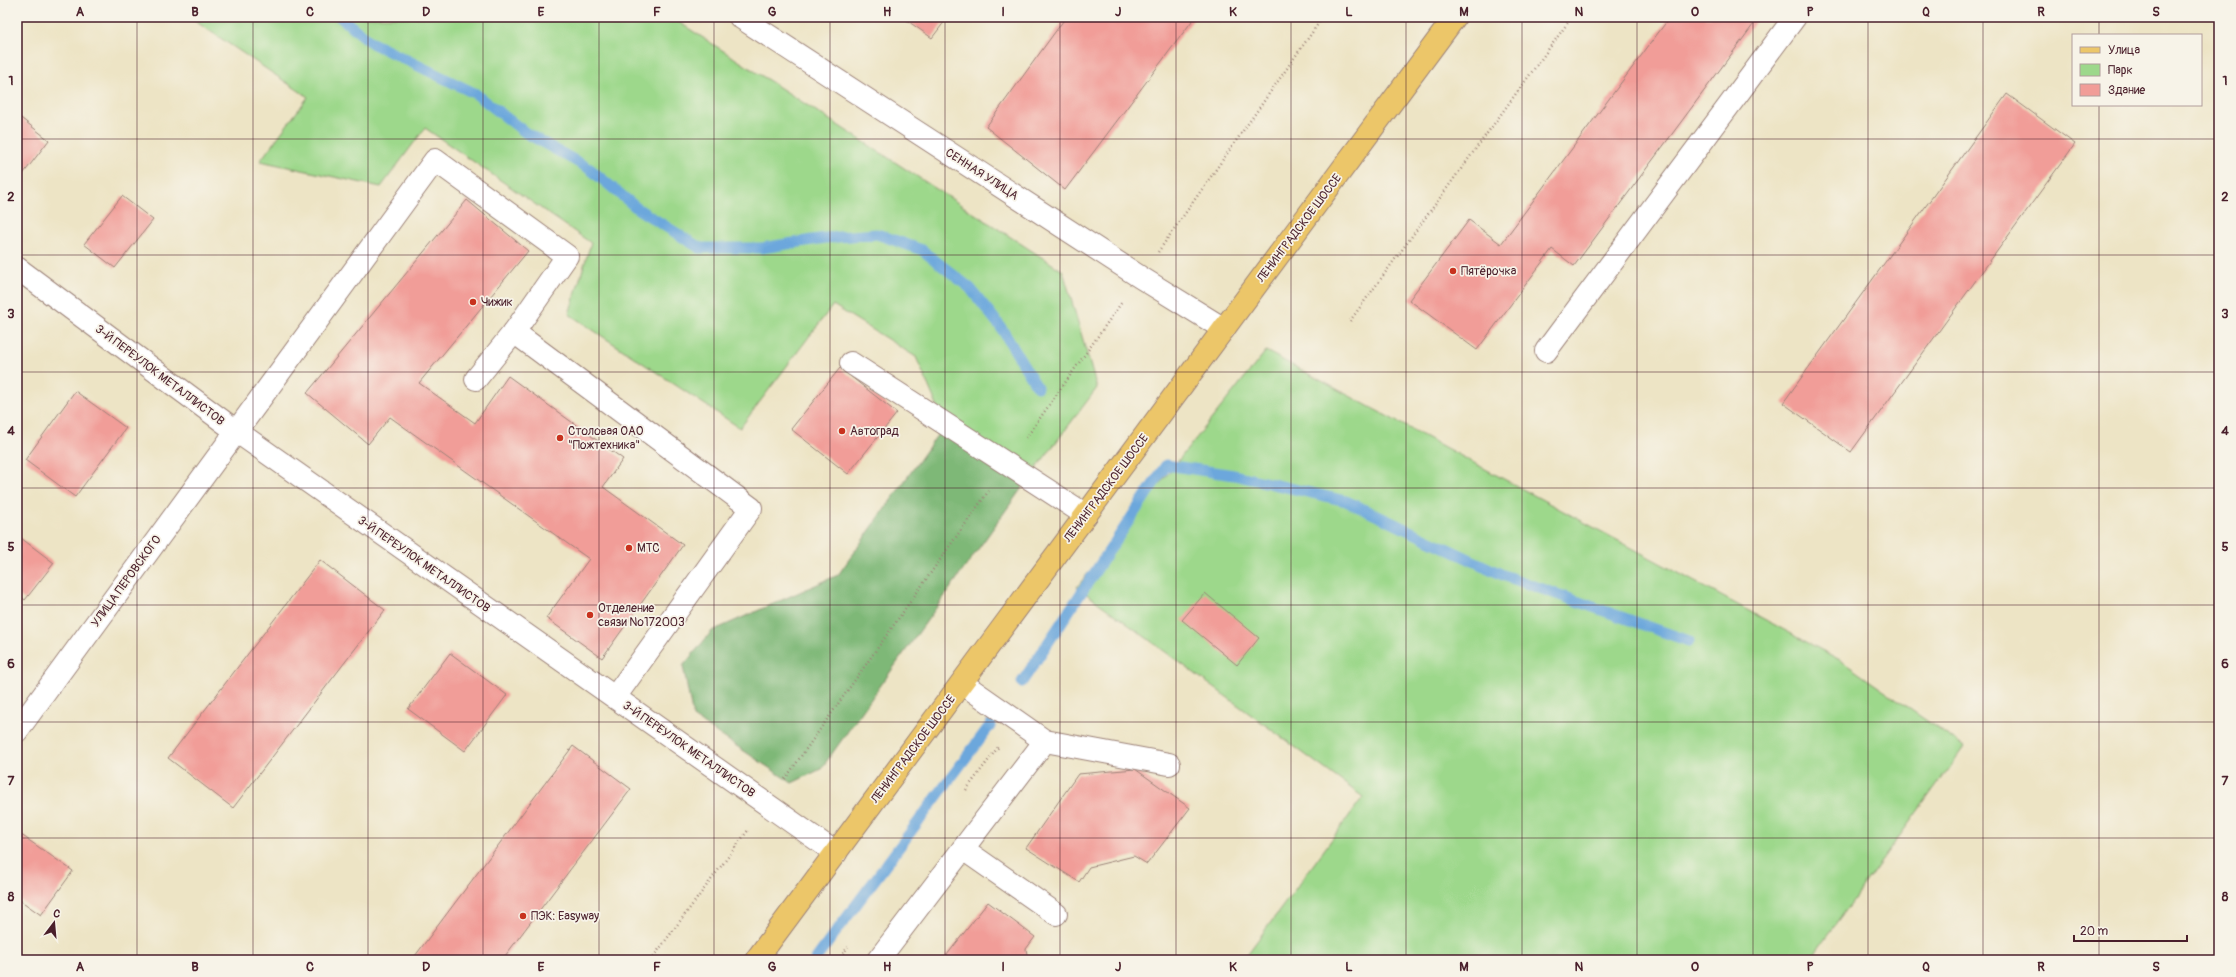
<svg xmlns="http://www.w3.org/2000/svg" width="2236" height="977" font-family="Pangolin,sans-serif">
	<rect width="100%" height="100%" fill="#f7f3e8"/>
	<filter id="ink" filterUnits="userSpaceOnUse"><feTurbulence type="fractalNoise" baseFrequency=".025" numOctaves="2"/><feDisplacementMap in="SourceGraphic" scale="8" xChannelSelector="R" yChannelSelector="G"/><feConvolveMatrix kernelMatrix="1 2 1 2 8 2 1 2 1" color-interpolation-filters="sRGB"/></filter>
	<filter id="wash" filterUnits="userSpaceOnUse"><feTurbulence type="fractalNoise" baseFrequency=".012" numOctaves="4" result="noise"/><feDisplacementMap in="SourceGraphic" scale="16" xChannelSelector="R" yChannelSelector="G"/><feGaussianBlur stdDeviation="0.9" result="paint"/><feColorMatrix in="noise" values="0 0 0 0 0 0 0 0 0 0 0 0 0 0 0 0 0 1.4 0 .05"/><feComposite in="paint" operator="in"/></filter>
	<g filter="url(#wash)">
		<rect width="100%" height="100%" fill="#ede4c5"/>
		<g fill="#9dd88b" stroke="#747c5b">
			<path d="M 189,17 L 671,17 L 1063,271 L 1097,388 L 1029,478 L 945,424 L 916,357 L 833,305 L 740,428 L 569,314 L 591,243 L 425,128 L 381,187 L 260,161 L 308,97 Z"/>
			<path d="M 1266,351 L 1840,660 L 1964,747 L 1810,960 L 1243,960 L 1363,797 L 1077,587 Z"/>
		</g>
		<path fill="#7eb877" stroke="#646c51" d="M 945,424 L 1029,478 L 821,769 L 792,783 L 693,717 L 683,666 L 712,631 L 838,575 Z"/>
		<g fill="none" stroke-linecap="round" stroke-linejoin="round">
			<g stroke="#6ca7dc" stroke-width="11">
				<path d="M 340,17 L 372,43 L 476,94 L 526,133 L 590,169 L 638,209 L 700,248 L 762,248 L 825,238 L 877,234 L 922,250 L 970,288 L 1000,326 L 1037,387"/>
				<path d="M 1022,682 L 1166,465 L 1234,475 L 1346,501 L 1503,575 L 1689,641"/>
				<path d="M 815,960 L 991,724"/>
			</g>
		</g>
		<g id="blocks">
			<g fill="#f19d98">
				<path d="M 902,17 L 948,17 L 932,38 Z"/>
				<path d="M 1066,17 L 1195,17 L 1065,190 L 986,127 Z"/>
				<path d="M 1670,17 L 1759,17 L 1574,266 L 1552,249 L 1477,350 L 1409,300 L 1469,220 L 1501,244 Z"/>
				<path d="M 2007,94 L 2075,144 L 1851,452 L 1783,403 Z"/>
				<path d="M 17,115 L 49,140 L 17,182 Z"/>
				<path d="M 122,196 L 153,220 L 115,268 L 84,244 Z"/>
				<path d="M 467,200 L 528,251 L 419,383 L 475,423 L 508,376 L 623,459 L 603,487 L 683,545 L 602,658 L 546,618 L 589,559 L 390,417 L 368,444 L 307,393 Z"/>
				<path d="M 840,368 L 897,413 L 848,474 L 791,429 Z"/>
				<path d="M 75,391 L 126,428 L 75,497 L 25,460 Z"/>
				<path d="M 17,535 L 54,563 L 25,600 L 17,594 Z"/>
				<path d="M 320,560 L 385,610 L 233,808 L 168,758 Z"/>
				<path d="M 1205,593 L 1259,638 L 1237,665 L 1182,620 Z"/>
				<path d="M 450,653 L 507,695 L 465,751 L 408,709 Z"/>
				<path d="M 573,746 L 631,789 L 502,960 L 412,960 Z"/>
				<path d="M 1135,769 L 1190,808 L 1147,864 L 1134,856 L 1089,867 L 1079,882 L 1026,848 L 1078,774 Z"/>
				<path d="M 17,832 L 73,871 L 41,915 L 17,898 Z"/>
				<path d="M 988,902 L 1035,937 L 1026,949 L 1028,960 L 943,960 Z"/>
			</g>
		</g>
	</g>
	<g filter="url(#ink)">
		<use href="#blocks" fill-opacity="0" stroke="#9c8278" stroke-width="1"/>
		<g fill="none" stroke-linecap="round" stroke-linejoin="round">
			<g stroke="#9c8278" stroke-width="24">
				<g id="minor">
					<path d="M 740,17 L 1140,277 L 1224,329"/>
					<path d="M 17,268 L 236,431 L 836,853"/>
					<path d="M 514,332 L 751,508 L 615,697"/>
					<path d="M 1546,351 L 1795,17"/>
					<path d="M 851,363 L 1086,515"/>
					<path d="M 17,731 L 435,160 L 567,256 L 514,332 L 476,379"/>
					<path d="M 1045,741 L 1169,764"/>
					<path d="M 963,849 L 1056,914"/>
					<path d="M 878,960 L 1045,741 L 962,683"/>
				</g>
			</g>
			<g stroke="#9c8278" stroke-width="24">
				<path id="major" d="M 756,960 L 1455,17"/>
			</g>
			<g stroke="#9c8278" stroke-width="2.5" stroke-dasharray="1 3" stroke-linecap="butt">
				<path d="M 1158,252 L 1323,17"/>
				<path d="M 1350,321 L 1572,17"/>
				<path d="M 1026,438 L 1122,302"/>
				<path d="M 785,779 L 990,489"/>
				<path d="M 966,790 L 999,746"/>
				<path d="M 651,960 L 749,829"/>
				<path d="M 838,960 L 848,947"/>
			</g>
			<use href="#minor" stroke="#fff" stroke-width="22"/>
			<use href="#major" stroke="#ecc669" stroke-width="22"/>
		</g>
	</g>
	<path fill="none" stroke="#4a1f2b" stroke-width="1" stroke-opacity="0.55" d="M 137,17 L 137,960M 253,17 L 253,960M 368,17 L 368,960M 483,17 L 483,960M 599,17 L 599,960M 714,17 L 714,960M 830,17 L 830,960M 945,17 L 945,960M 1060,17 L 1060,960M 1176,17 L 1176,960M 1291,17 L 1291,960M 1406,17 L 1406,960M 1522,17 L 1522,960M 1637,17 L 1637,960M 1753,17 L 1753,960M 1868,17 L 1868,960M 1983,17 L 1983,960M 2099,17 L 2099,35M 2099,105 L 2099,960M 17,139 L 2219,139M 17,255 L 2219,255M 17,372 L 2219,372M 17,488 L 2219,488M 17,605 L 2219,605M 17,722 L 2219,722M 17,838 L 2219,838"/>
	<g fill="#c8321e" stroke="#f7f3e8" stroke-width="1.5">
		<circle cx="1453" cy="271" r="4"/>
		<circle cx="473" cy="302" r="4"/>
		<circle cx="842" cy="431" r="4"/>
		<circle cx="560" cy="438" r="4"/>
		<circle cx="629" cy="548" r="4"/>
		<circle cx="590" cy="615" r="4"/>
		<circle cx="523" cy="916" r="4"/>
	</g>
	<g text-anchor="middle" stroke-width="3.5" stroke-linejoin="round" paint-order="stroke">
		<g font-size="12" fill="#4a1f2b" stroke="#f7f3e8">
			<text transform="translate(982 174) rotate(33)" y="4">СЕННАЯ УЛИЦА</text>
			<text transform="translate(1299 228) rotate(-53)" y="4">ЛЕНИНГРАДСКОЕ ШОССЕ</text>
			<text transform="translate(160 375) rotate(37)" y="4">3-Й ПЕРЕУЛОК МЕТАЛЛИСТОВ</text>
			<text transform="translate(1106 488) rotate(-53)" y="4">ЛЕНИНГРАДСКОЕ ШОССЕ</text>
			<text transform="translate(424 564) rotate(35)" y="4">3-Й ПЕРЕУЛОК МЕТАЛЛИСТОВ</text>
			<text transform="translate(126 581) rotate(-54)" y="4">УЛИЦА ПЕРОВСКОГО</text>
			<text transform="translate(689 749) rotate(35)" y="4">3-Й ПЕРЕУЛОК МЕТАЛЛИСТОВ</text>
			<text transform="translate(913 749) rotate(-53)" y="4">ЛЕНИНГРАДСКОЕ ШОССЕ</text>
		</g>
		<g font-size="12" fill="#4a1f2b" stroke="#f7f3e8" text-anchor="start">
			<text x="1461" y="275">Пятёрочка</text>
			<text x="481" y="306">Чижик</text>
			<text x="568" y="435">Столовая ОАО<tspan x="568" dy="14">"Пожтехника"</tspan></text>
			<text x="850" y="435">Автоград</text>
			<text x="637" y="552">МТС</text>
			<text x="598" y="612">Отделение<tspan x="598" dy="14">связи №172003</tspan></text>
			<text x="531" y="920">ПЭК: Easyway</text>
		</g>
	</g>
	<rect width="2236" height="977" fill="none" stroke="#f7f3e8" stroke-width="44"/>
	<rect x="2072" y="34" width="130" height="72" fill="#f7f3e8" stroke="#b29e9c"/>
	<rect x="2080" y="47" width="20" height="6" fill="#ecc669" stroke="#b29e9c"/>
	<text x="2108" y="54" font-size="12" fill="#4a1f2b">Улица</text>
	<rect x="2080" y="64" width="20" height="12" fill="#9dd88b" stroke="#b29e9c"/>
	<text x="2108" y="74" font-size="12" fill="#4a1f2b">Парк</text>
	<rect x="2080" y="84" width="20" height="12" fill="#f19d98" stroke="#b29e9c"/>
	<text x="2108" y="94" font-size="12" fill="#4a1f2b">Здание</text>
	<g transform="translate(54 923) rotate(16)" stroke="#f7f3e8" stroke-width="3" paint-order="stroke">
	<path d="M0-3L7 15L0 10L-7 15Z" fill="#4a1f2b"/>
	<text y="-6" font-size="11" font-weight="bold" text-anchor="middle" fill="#4a1f2b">С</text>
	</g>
	<path d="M2074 935v6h113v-6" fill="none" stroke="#4a1f2b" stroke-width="2"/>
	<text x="2080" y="935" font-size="12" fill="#4a1f2b" stroke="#f7f3e8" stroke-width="3" paint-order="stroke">20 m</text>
	<rect x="22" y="22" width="2192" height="933" fill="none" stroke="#4a1f2b" stroke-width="1.5"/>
	<g font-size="13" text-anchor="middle" font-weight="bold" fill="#4a1f2b">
		<text x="80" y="16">A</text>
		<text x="195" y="16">B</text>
		<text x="310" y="16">C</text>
		<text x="426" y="16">D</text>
		<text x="541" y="16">E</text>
		<text x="657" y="16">F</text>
		<text x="772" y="16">G</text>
		<text x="887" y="16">H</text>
		<text x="1003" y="16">I</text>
		<text x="1118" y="16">J</text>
		<text x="1233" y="16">K</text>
		<text x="1349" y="16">L</text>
		<text x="1464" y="16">M</text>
		<text x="1579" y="16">N</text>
		<text x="1695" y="16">O</text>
		<text x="1810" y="16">P</text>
		<text x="1926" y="16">Q</text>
		<text x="2041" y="16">R</text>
		<text x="2156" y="16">S</text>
		<text x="11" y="85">1</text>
		<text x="2225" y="85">1</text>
		<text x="11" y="201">2</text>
		<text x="2225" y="201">2</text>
		<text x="11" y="318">3</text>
		<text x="2225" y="318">3</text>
		<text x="11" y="435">4</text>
		<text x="2225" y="435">4</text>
		<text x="11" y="551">5</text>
		<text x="2225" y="551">5</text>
		<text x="11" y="668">6</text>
		<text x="2225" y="668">6</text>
		<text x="11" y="785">7</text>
		<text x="2225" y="785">7</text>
		<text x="11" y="901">8</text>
		<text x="2225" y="901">8</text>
		<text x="80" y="971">A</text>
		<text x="195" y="971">B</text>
		<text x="310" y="971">C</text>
		<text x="426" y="971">D</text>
		<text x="541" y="971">E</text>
		<text x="657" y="971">F</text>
		<text x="772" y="971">G</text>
		<text x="887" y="971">H</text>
		<text x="1003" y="971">I</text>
		<text x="1118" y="971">J</text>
		<text x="1233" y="971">K</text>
		<text x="1349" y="971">L</text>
		<text x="1464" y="971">M</text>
		<text x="1579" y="971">N</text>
		<text x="1695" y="971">O</text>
		<text x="1810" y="971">P</text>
		<text x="1926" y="971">Q</text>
		<text x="2041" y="971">R</text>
		<text x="2156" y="971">S</text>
	</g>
</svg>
